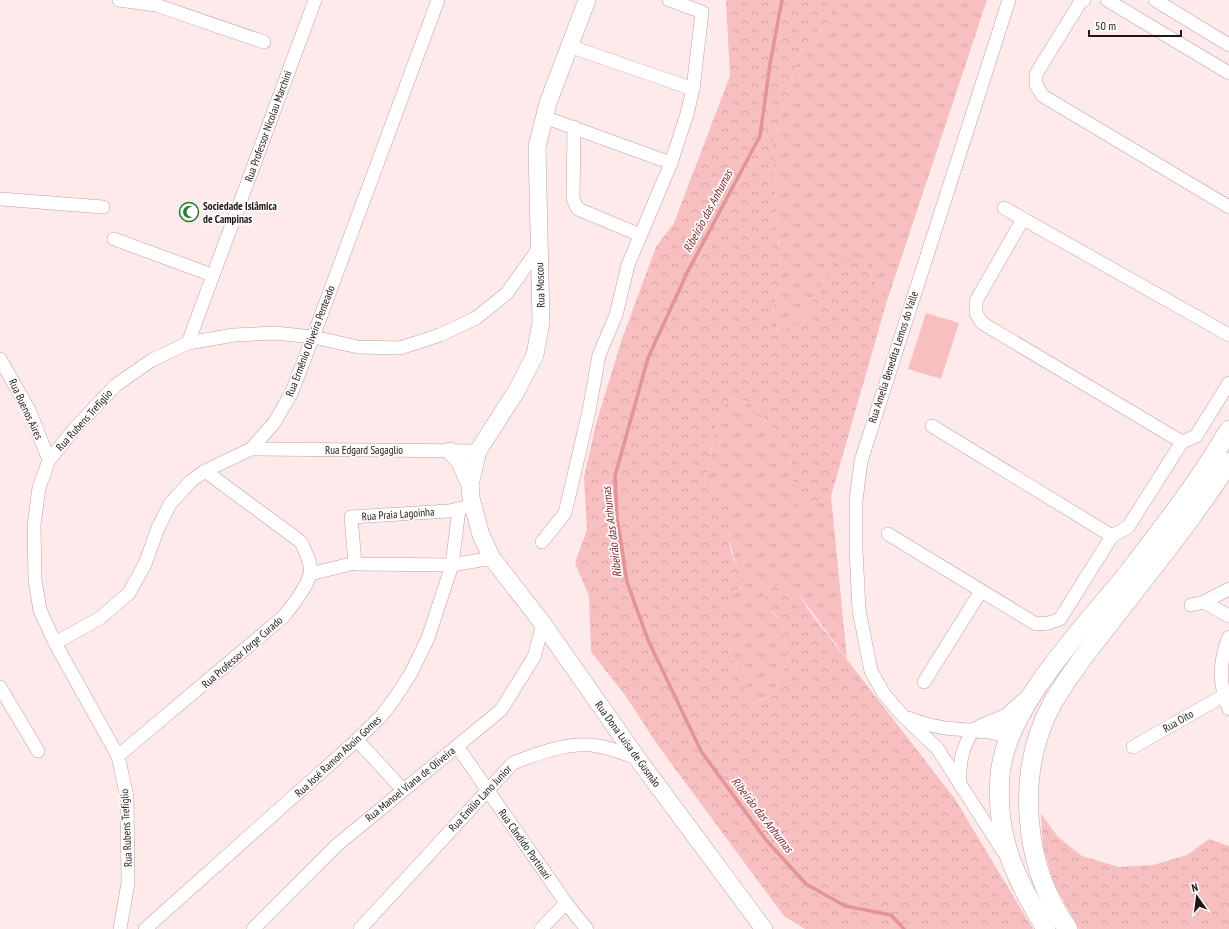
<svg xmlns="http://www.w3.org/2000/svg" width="1229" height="929" font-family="'PT Sans Narrow',sans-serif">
	<defs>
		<pattern id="grass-tufts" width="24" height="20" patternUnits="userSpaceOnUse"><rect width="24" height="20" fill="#f8bfc0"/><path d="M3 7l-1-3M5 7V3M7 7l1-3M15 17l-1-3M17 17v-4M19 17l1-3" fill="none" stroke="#d4a3a4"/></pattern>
		<pattern id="forest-crowns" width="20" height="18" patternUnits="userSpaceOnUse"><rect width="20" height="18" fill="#f8bfc0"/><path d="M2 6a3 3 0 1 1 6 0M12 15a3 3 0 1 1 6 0" fill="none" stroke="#d4a3a4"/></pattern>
	</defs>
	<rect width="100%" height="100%" fill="#feeaea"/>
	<g fill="url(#grass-tufts)">
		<path d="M 845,0 L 987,0 L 886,304 L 863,257 L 826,275 L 802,324 L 770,331 L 780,272 L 773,144 L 799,53 L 839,11 Z"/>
		<path d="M 730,397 L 754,404 L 766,421 L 784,440 L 800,507 L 831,496 L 847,659 L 798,593 L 771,612 L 782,621 L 787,662 L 772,695 L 752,704 L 728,647 L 728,595 L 739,590 L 745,583 L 737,567 L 729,540 L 732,525 L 704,487 L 718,416 Z"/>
	</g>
	<g fill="url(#forest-crowns)">
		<path d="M 726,0 L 845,0 L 839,11 L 799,53 L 773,144 L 780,272 L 770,331 L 802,324 L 826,275 L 839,257 L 863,257 L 886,304 L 831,496 L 800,508 L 784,440 L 766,421 L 754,404 L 730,397 L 718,416 L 704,487 C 724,495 734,501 732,524 C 732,530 729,535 729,540 C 729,552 740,572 745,583 L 739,590 L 728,595 L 728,647 L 752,704 L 772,695 L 787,662 L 782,621 C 766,608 765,602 766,582 L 798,593 L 810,612 L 955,799 L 1033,929 L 805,929 L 784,916 L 659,747 L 625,695 L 591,652 L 589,596 L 575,563 L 587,530 L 584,477 L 596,424 L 622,339 L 656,247 L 674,223 L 730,76 Z"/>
		<path d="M 1041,814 L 1058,837 L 1082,856 L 1119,867 L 1153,865 L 1187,855 L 1209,839 L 1229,846 L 1229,929 L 1079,929 L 1054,884 L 1043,847 Z"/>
	</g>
	<path fill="#f8bfc0" d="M 926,313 L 959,323 L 941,379 L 908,369 Z"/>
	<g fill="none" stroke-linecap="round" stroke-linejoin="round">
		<path stroke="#e29497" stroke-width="3.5" d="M 782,0 L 770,64 L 760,136 L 687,273 L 648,358 L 615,476 L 617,517 L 627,582 L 648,640 L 701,751 L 766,840 L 806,884 L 845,906 L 891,915 L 904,929"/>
		<g stroke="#bfa0a1" stroke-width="14">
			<g id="minor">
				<path d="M 119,0 L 156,5 L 264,42"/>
				<path d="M 1084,0 L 1081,1 L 1036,74 L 1036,85 L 1043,96 L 1229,207"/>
				<path d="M 1107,0 L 1229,73"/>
				<path d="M 1155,0 L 1229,45"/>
				<path d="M 569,46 L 693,89"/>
				<path d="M 544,117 L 671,163"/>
				<path d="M 574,127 L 573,199 L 578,209 L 640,235"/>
				<path d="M 0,199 L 103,207"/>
				<path d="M 1004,208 L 1229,335"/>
				<path d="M 1023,219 L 976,301 L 976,313 L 982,323 L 1182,442 L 1196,436 L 1229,383"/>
				<path d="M 114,239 L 212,275"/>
				<path d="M 188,343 L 315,0"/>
				<path d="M 0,359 L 29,410 L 49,460"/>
				<path d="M 932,426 L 1112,536"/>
				<path d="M 251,449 L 478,451"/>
				<path d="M 888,534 L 1036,624 L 1049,623 L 1060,619 L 1112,536 L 1128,527 L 1182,442"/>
				<path d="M 542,542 L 565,513 L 589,411 L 599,355 L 616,315 L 628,265 L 671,163 L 687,114 L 693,89 L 702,12 L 669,0"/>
				<path d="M 355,563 L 351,517 L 449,511 L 466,507"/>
				<path d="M 355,563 L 356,564 L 452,565 L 492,558"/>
				<path d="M 310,574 L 355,563"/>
				<path d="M 1204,602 L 1229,616"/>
				<path d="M 1191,605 L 1204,602 L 1229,589"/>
				<path d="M 1229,637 C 1219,661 1219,686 1229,709"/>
				<path d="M 55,643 L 100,618 L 129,593 L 145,564 L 158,528 L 170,504 L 191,481 L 205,471 L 251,449 L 274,423 L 291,394 L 313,337 L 438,0"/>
				<path d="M 924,682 L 981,591"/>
				<path d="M 0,687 L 38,751"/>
				<path d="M 908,718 C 920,723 933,726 945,728 C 968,731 988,728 1009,738"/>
				<path d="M 357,740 L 403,790"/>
				<path d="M 457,746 L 566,903 L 587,929"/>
				<path d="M 1133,747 L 1223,696"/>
				<path d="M 118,756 L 283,617 C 293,605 305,590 310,575 C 313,565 305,551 301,542 L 205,471"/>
				<path d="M 960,784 C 959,763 962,747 974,729"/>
				<path d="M 1003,851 L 937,748 L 903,716 L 884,694 L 871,671 L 859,610 L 856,550 L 856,500 L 861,461 L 1009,0"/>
				<path d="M 120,929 L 128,883 L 127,797 L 118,756 L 55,643 L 40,610 L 35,580 L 34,525 L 39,488 L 49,460 L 77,426 L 116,385 L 152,360 L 188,343 L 234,335 L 275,333 L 313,337 L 358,347 L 400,348 L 440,335 L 476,318 L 507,293 L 539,248"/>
				<path d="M 145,929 L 357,740 L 382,715 L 395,698 L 411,673 L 428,638 L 452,565 L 459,509"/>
				<path d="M 253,929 L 337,845 L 501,710 L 534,657 L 543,624"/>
				<path d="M 360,929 L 513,763 C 539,753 570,741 598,746 C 611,748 625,754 637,758"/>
				<path d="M 541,929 L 566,903"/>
			</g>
		</g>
		<g stroke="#bfa0a1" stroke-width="18">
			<g id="tertiary">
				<path d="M 587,0 L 548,103 L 537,147 L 541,322 L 535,355 L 517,390 L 478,451 L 470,485 L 471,498 L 481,535 L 492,558 L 543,624 L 637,758 L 764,929"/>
				<path d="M 450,451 L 460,462 L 470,485"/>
			</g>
		</g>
		<g stroke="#bfa0a1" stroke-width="20">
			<g id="secondary">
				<path d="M 981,729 L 1007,718 L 1024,703"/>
				<path d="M 1046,929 C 1015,876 995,839 1000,775 C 1006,707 1082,630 1124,578 C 1161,530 1199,482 1229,430"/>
				<path d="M 1068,929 C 1023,866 1015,773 1052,704 C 1071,671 1096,641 1119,611 C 1157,562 1196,514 1229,462"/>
			</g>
		</g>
		<use href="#minor" stroke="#fff" stroke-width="13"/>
		<use href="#tertiary" stroke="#fff" stroke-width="17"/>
		<use href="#secondary" stroke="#fff" stroke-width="19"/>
	</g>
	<defs>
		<g id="mosque-ring" transform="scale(1)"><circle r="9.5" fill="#fdfdfd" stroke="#227e2f" stroke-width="1.5"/><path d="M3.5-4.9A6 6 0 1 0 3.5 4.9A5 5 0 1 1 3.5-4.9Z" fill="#227e2f"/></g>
	</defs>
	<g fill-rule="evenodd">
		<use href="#mosque-ring" x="189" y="212"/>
	</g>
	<g text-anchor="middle" stroke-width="3.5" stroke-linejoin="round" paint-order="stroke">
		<g font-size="11" fill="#211616" stroke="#fdfdfd">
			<text transform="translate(268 126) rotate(-70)" y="4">Rua Professor Nicolau Marchini</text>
			<text transform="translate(540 285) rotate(-92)" y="4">Rua Moscou</text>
			<text transform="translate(310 341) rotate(-69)" y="4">Rua Ermênio Oliveira Penteado</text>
			<text transform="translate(893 357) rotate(-72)" y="4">Rua Amelia Benedita Lemos do Valle</text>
			<text transform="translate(26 409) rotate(65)" y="4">Rua Buenos Aires</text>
			<text transform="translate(84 420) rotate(-48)" y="4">Rua Rubens Trefíglio</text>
			<text x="364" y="454">Rua Edgard Sagaglio</text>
			<text transform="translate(398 514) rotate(-4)" y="4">Rua Praia Lagoinha</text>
			<text transform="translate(242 652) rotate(-41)" y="4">Rua Professor Jorge Curado</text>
			<text transform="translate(1178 721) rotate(-30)" y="4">Rua Oito</text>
			<text transform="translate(628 744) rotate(54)" y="4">Rua Dona Luísa de Gusmão</text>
			<text transform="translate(338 756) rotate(-43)" y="4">Rua José Ramon Aboin Gomes</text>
			<text transform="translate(410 784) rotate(-39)" y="4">Rua Manoel Viana de Oliveira</text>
			<text transform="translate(480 798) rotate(-47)" y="4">Rua Emilio Lano Junior</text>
			<text transform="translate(126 828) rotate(-93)" y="4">Rua Rubens Trefíglio</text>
			<text transform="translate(525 844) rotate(55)" y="4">Rua Cândido Portinari</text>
		</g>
		<g font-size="11" font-weight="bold" fill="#211616" stroke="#fdfdfd" text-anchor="start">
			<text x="203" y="210">Sociedade Islâmica<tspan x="203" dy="13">de Campinas</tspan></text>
		</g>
		<g font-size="12" font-style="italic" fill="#812732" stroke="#fdfdfd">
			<text transform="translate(708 211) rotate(-62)" y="4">Ribeirão das Anhumas</text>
			<text transform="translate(612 532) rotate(-97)" y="4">Ribeirão das Anhumas</text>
			<text transform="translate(762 815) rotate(52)" y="4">Ribeirão das Anhumas</text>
		</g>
	</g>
	<g transform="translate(1197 897) rotate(346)" stroke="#fdfdfd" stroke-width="3" paint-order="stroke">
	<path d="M0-3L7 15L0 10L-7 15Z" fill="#211616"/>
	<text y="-6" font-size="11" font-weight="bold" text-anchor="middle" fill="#211616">N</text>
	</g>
	<path d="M1089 30v6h92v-6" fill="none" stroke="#211616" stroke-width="2"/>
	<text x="1095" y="30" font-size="12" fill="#211616" stroke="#fdfdfd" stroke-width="3" paint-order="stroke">50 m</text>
</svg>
